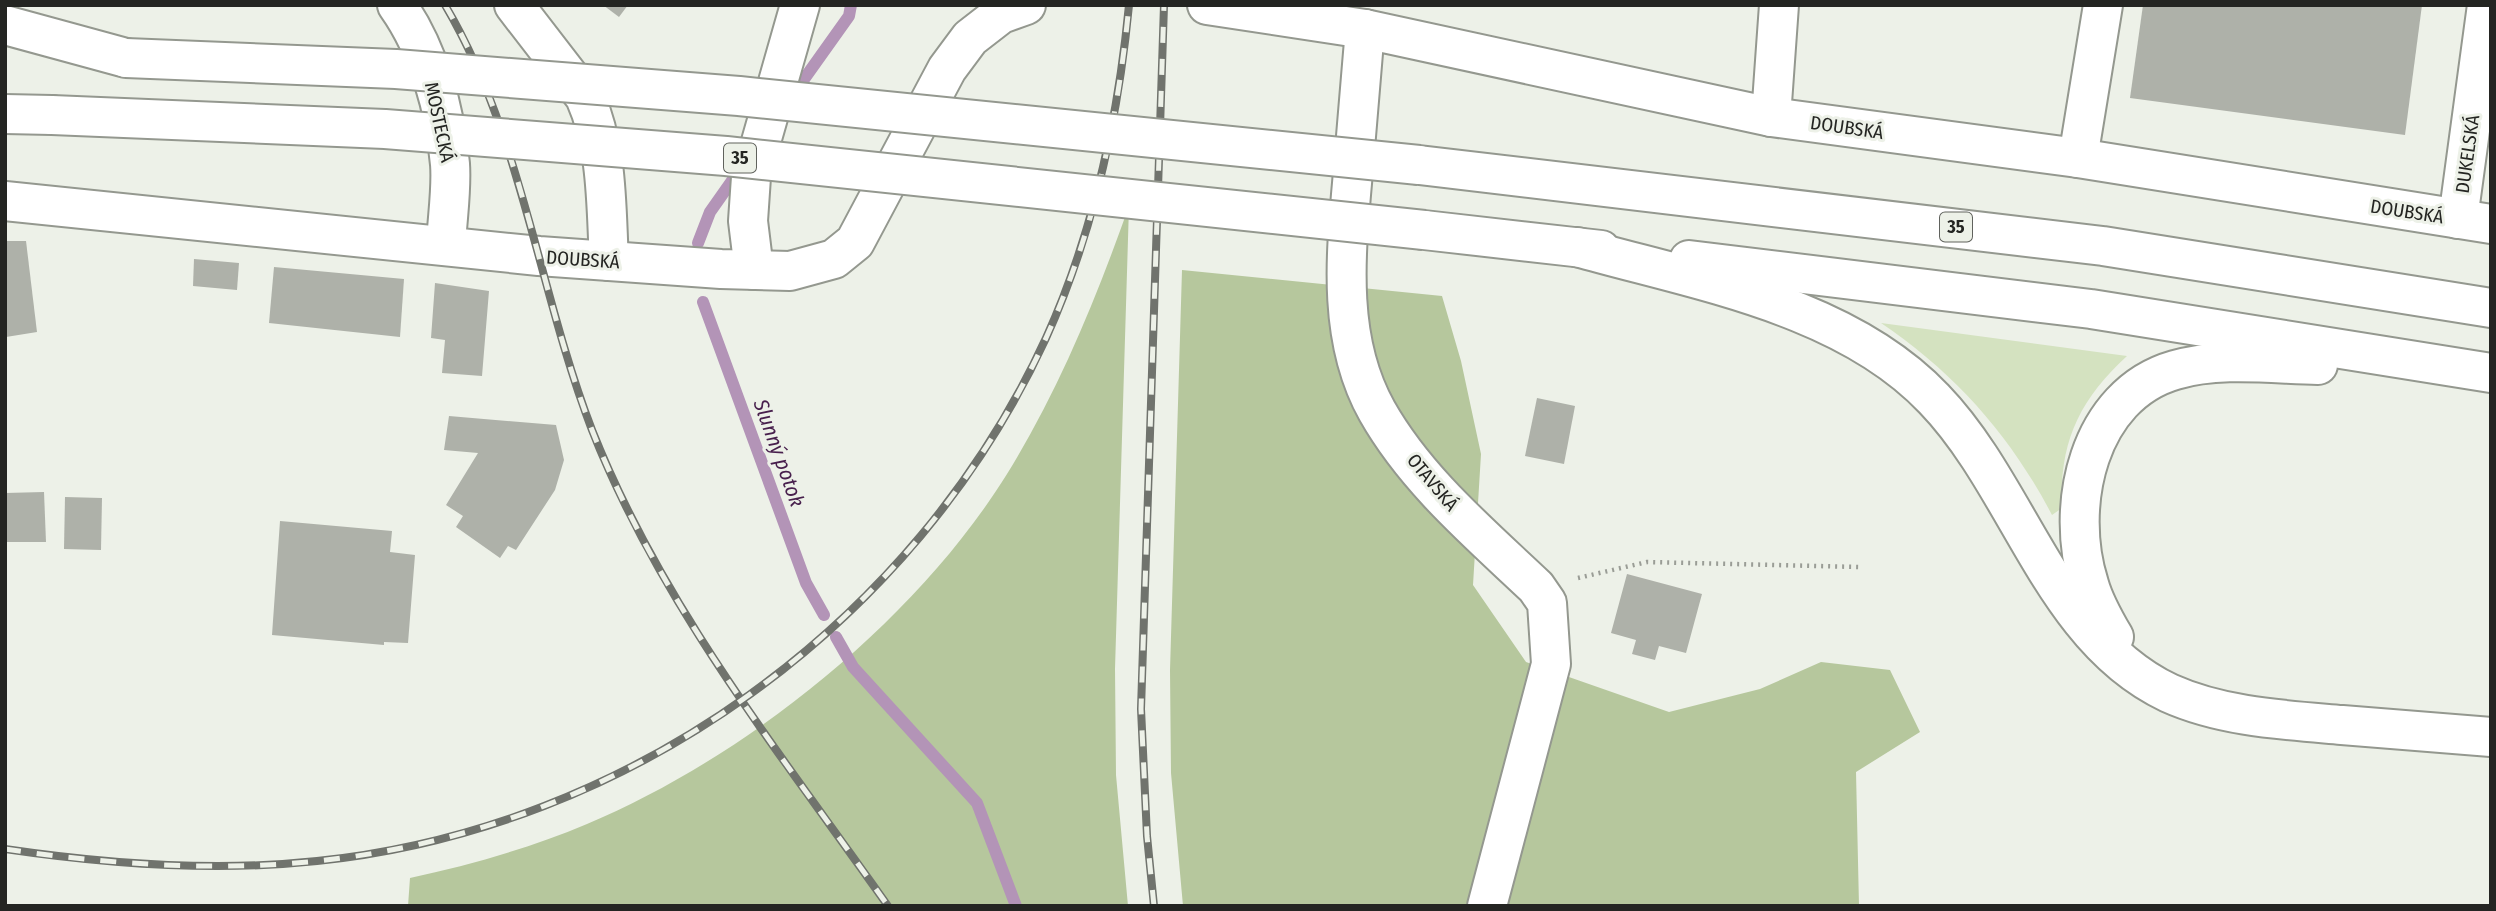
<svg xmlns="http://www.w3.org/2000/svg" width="2496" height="911" font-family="'Fira Sans Condensed',sans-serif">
	<rect width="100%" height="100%" fill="#edf1e8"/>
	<path fill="#d4e2c0" d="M 1881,323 L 2127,356 C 2079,400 2059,443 2062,508 L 2052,515 C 2010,435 1956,374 1881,323 Z"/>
	<g fill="#b6c79d">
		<path d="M 1129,206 L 1115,669 L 1116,775 L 1128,906 L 408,906 L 410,878 C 470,865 530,848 587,824 C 746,757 915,622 1007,474 C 1059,390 1096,299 1129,206 Z"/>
		<path d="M 1182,270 L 1442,296 L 1461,361 L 1481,454 L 1473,585 L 1526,662 L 1669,712 L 1760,689 L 1821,662 L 1890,670 L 1920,732 L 1856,772 L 1859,906 L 1183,906 L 1171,773 L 1170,670 Z"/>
	</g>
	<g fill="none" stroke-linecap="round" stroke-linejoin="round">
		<g stroke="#b394b7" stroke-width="12">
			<path d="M 792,96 L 849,16 L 851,5"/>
			<path d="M 698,243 L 710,212 L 741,168"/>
			<path d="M 703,302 L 806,583 L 824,615"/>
			<path d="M 836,637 L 853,667 L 977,803 L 1016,906"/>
		</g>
	</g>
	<g fill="#aeb1a9">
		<path d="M 603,5 L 628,5 L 619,17 Z"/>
		<path d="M 2143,5 L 2422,5 L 2405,135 L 2130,98 Z"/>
		<path d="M 5,241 L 26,241 L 37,332 L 6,337 Z"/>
		<path d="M 194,259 L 239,263 L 237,290 L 193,286 Z"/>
		<path d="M 274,267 L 404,279 L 400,337 L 269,323 Z"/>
		<path d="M 435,283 L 489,291 L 482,376 L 442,373 L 445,340 L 431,338 Z"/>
		<path d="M 1537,398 L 1575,406 L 1564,464 L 1525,456 Z"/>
		<path d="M 449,416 L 556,425 L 564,460 L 555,490 L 516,550 L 508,546 L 500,558 L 456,527 L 463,516 L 446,505 L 478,453 L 444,450 Z"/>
		<path d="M 44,492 L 46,542 L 5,542 L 5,493 Z"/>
		<path d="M 65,497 L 102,498 L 101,550 L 64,549 Z"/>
		<path d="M 280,521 L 392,531 L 390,552 L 415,555 L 408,643 L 384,642 L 384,645 L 272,635 Z"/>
		<path d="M 1627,574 L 1702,594 L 1686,653 L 1659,646 L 1655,660 L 1632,654 L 1636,640 L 1611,633 Z"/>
	</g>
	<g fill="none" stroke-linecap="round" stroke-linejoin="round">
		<g stroke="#94988f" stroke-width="42">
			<g id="minor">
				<path d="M 397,5 C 429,50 445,110 450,164 C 452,190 447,219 446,246"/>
				<path d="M 514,5 L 585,97 C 608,149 606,206 609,261"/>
				<path d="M 1207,5 L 1365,29 L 1771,117 L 2078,158 L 2491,224"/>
				<path d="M 1365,29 C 1361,77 1357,125 1353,172 C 1346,252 1336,338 1377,411 C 1416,480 1479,533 1536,587 L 1547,603 L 1551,664 L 1487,906"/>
				<path d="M 1771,117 L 1779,5"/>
				<path d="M 2078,158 L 2103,5"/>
				<path d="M 5,201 L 539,256 L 721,269 L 790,271 L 834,259 L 855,242 L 947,69 L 970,38 L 1001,14 L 1026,5"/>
				<path d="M 2458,219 L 2487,5"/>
				<path d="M 754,270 L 748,221 L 751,177 L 800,5"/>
			</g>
		</g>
		<g stroke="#94988f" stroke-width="42">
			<g id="highway">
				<path d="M 5,25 L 126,58"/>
				<path d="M 5,114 L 52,115"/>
				<path d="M 1419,165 L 2103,246 L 2491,308"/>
				<path d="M 1424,230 L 1601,250"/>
				<path d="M 1577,247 C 1697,281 1845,305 1934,399 C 2020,488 2052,638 2169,693 C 2222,717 2284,720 2342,725 C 2392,729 2441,733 2491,737"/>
				<path d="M 1689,260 L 2091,309 L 2491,373"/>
				<path d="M 2114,637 C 2104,620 2094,602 2089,584 C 2064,506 2088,395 2175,370 C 2219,357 2272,364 2318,365"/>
			</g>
		</g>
		<path stroke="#9a9d96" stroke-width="4.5" stroke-dasharray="2 5" stroke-linecap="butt" d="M 1578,578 L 1647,562 L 1860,567"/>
		<use href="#minor" stroke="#fff" stroke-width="38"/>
		<use href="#highway" stroke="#fff" stroke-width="38"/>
		<g stroke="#70736d" stroke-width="8">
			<g id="rail">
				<path d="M 445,5 C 522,135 538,290 592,430 C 661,605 780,753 888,906"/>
				<path d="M 5,849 C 107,864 214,872 317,861 C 629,829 915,624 1046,338 C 1094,232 1118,120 1129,5"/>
				<path d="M 1154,906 L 1147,836 L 1141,709 L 1164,5"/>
			</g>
		</g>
		<use href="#rail" stroke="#edf1e8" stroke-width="5" stroke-dasharray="16" stroke-linecap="butt"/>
		<g stroke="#94988f" stroke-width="42" stroke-linecap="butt">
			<g id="highway-bridge">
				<path d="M 126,58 L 396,69 L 739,96 L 1419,165"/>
				<path d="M 52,115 L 385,129 L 726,156 L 1424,230"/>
			</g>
		</g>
		<use href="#highway-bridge" stroke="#fff" stroke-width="38"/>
	</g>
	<g text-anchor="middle" stroke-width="6" stroke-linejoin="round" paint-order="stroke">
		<g fill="#edf1e8" stroke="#60625d" stroke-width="2">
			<rect x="724" y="143.5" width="32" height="29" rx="5"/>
			<rect x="1940" y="212.5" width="32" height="29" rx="5"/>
		</g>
		<g font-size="18" font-weight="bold" fill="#242522">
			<text x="740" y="164">35</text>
			<text x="1956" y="233">35</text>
		</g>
		<g font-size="19" fill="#242522" stroke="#edf1e8">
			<text transform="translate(440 122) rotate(78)" y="7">MOSTECKÁ</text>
			<text transform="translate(1847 127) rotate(8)" y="7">DOUBSKÁ</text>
			<text transform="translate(2467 154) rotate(-82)" y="7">DUKELSKÁ</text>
			<text transform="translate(2407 211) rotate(9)" y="7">DOUBSKÁ</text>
			<text transform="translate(583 259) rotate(4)" y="7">DOUBSKÁ</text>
			<text transform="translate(1433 482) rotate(50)" y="7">OTAVSKÁ</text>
		</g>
		<g font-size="21" font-style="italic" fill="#48204d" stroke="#edf1e8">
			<text transform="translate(779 453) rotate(70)" y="7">Slunný potok</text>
		</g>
	</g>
	<rect width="2496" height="911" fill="none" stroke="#242522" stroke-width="14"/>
</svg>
